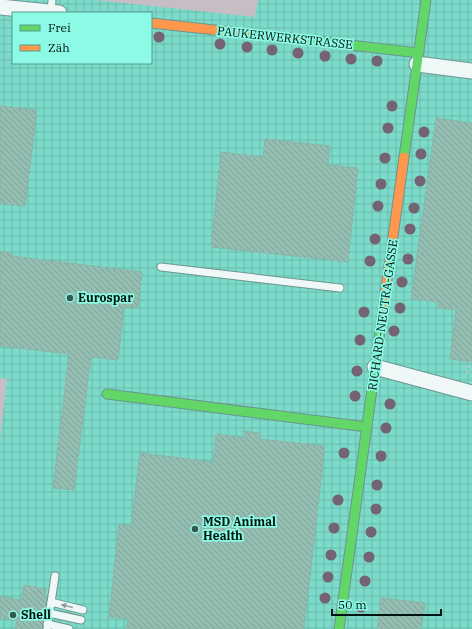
<svg xmlns="http://www.w3.org/2000/svg" width="472" height="629" font-family="'IBM Plex Serif',serif">
	<defs>
		<pattern id="industrial-grid" width="8" height="8" patternUnits="userSpaceOnUse"><rect width="8" height="8" fill="#7cdbca"/><path d="M0 4h8M4 0v8" fill="none" stroke="#69bbac"/></pattern>
		<pattern id="building-back-hatch" width="6" height="6" patternUnits="userSpaceOnUse"><rect width="6" height="6" fill="#93beb1"/><path d="M-1 5l2 2M0 0l6 6M5-1l2 2" fill="none" stroke="#7da297"/></pattern>
	</defs>
	<rect width="100%" height="100%" fill="#97d3c8"/>
	<path fill="url(#industrial-grid)" fill-rule="evenodd" d="M 0,0 L 472,0 L 472,629 L 0,629 ZM 13,13 L 151,13 L 151,63 L 13,63 Z"/>
	<g fill="#c6bec4">
		<path d="M 95,0 L 258,0 L 255,17 Z"/>
		<path d="M 0,378 L 7,379 L 0,439 Z"/>
	</g>
	<g fill="url(#building-back-hatch)" stroke="#8ab6a9">
		<path d="M 0,106 L 37,110 L 25,206 L 0,204 Z"/>
		<path d="M 436,118 L 472,123 L 472,362 L 450,359 L 456,310 L 438,308 L 439,302 L 411,299 Z"/>
		<path d="M 265,139 L 330,146 L 328,165 L 358,168 L 348,262 L 211,247 L 221,152 L 263,157 Z"/>
		<path d="M 0,251 L 12,253 L 12,256 L 142,272 L 138,308 L 124,307 L 118,360 L 91,357 L 74,490 L 53,488 L 69,354 L 0,346 Z"/>
		<path d="M 242,431 L 260,433 L 259,439 L 325,446 L 304,629 L 126,629 L 128,619 L 109,617 L 119,524 L 131,526 L 140,453 L 213,462 L 216,434 L 246,438 Z"/>
		<path d="M 24,585 L 46,589 L 45,598 L 47,598 L 42,629 L 15,629 L 17,621 L 0,618 L 0,596 L 21,600 Z"/>
		<path d="M 381,598 L 425,603 L 421,629 L 377,629 Z"/>
	</g>
	<g fill="none" stroke-linecap="round" stroke-linejoin="round">
		<g stroke="#6b968f" stroke-width="9">
			<g id="lane">
				<path d="M 51,12 L 52,0"/>
				<path d="M 161,267 L 340,288"/>
				<path d="M 51,602 L 83,610"/>
				<path d="M 49,613 L 81,620"/>
				<path d="M 47,624 L 69,629"/>
				<path d="M 47,629 L 55,576"/>
			</g>
		</g>
		<g stroke="#6b968f" stroke-width="17">
			<g id="street">
				<path d="M 0,7 L 59,13"/>
				<path d="M 417,64 L 472,71"/>
				<path d="M 375,367 L 472,393"/>
			</g>
		</g>
		<g stroke="#6b968f" stroke-width="11">
			<g id="fast">
				<path d="M 298,39 L 419,53"/>
				<path d="M 404,157 L 426,0"/>
				<path d="M 107,394 L 367,427"/>
				<path d="M 339,629 L 381,324"/>
			</g>
		</g>
		<g stroke="#6b968f" stroke-width="11">
			<g id="slow">
				<path d="M 151,23 L 298,39"/>
				<path d="M 381,324 L 404,157"/>
			</g>
		</g>
		<path stroke="#b6c7c4" stroke-width="2.5" stroke-dasharray="3 3" stroke-linecap="butt" d="M 467,374 L 470,361"/>
		<use href="#lane" stroke="#eff8f7" stroke-width="7"/>
		<use href="#street" stroke="#eff8f7" stroke-width="15"/>
		<use href="#fast" stroke="#63d668" stroke-width="9"/>
		<use href="#slow" stroke="#ff974d" stroke-width="9"/>
	</g>
	<g fill="#746372">
		<circle cx="159" cy="37" r="5.5"/>
		<circle cx="220" cy="44" r="5.5"/>
		<circle cx="247" cy="47" r="5.5"/>
		<circle cx="272" cy="50" r="5.5"/>
		<circle cx="298" cy="53" r="5.5"/>
		<circle cx="325" cy="56" r="5.5"/>
		<circle cx="351" cy="59" r="5.5"/>
		<circle cx="377" cy="61" r="5.5"/>
		<circle cx="392" cy="106" r="5.5"/>
		<circle cx="388" cy="128" r="5.5"/>
		<circle cx="424" cy="132" r="5.5"/>
		<circle cx="421" cy="154" r="5.5"/>
		<circle cx="385" cy="158" r="5.5"/>
		<circle cx="420" cy="181" r="5.5"/>
		<circle cx="381" cy="184" r="5.5"/>
		<circle cx="378" cy="206" r="5.5"/>
		<circle cx="414" cy="208" r="5.5"/>
		<circle cx="410" cy="229" r="5.5"/>
		<circle cx="375" cy="239" r="5.5"/>
		<circle cx="408" cy="259" r="5.5"/>
		<circle cx="370" cy="261" r="5.5"/>
		<circle cx="402" cy="282" r="5.5"/>
		<circle cx="400" cy="308" r="5.5"/>
		<circle cx="364" cy="312" r="5.5"/>
		<circle cx="394" cy="331" r="5.5"/>
		<circle cx="360" cy="340" r="5.5"/>
		<circle cx="357" cy="371" r="5.5"/>
		<circle cx="355" cy="396" r="5.5"/>
		<circle cx="390" cy="404" r="5.5"/>
		<circle cx="386" cy="428" r="5.5"/>
		<circle cx="344" cy="453" r="5.5"/>
		<circle cx="381" cy="456" r="5.5"/>
		<circle cx="377" cy="485" r="5.5"/>
		<circle cx="338" cy="500" r="5.5"/>
		<circle cx="376" cy="509" r="5.5"/>
		<circle cx="334" cy="528" r="5.5"/>
		<circle cx="371" cy="532" r="5.5"/>
		<circle cx="331" cy="555" r="5.5"/>
		<circle cx="369" cy="557" r="5.5"/>
		<circle cx="328" cy="577" r="5.5"/>
		<circle cx="365" cy="581" r="5.5"/>
		<circle cx="325" cy="598" r="5.5"/>
		<circle cx="361" cy="607" r="5.5"/>
	</g>
	<defs><path id="oneway-solid" d="M-6-.8H1V-3.2L6.5 0L1 3.2V.8H-6Z"/></defs>
	<use fill="#8f9d9b" href="#oneway-solid" transform="translate(67 606) rotate(-166)"/>
	<g fill="#355851" stroke="#8cfae4" stroke-width="1.5">
		<circle cx="70" cy="298" r="4"/>
		<circle cx="195" cy="529" r="4"/>
		<circle cx="13" cy="615" r="4"/>
	</g>
	<g text-anchor="middle" stroke-width="3.5" stroke-linejoin="round" paint-order="stroke">
		<g font-size="12" fill="#001511" stroke="#8cfae4">
			<text transform="translate(285 38) rotate(6)" y="4">PAUKERWERKSTRASSE</text>
			<text transform="translate(383 315) rotate(-82)" y="4">RICHARD-NEUTRA-GASSE</text>
		</g>
		<g font-size="12" font-weight="bold" fill="#001511" stroke="#8cfae4" text-anchor="start">
			<text x="78" y="302">Eurospar</text>
			<text x="203" y="526">MSD Animal<tspan x="203" dy="14">Health</tspan></text>
			<text x="21" y="619">Shell</text>
		</g>
	</g>
	<rect x="12" y="12" width="140" height="52" fill="#8cfae4" stroke="#549e90"/>
	<rect x="20" y="25" width="20" height="6" fill="#63d668" stroke="#549e90"/>
	<text x="48" y="32" font-size="12" fill="#001511">Frei</text>
	<rect x="20" y="45" width="20" height="6" fill="#ff974d" stroke="#549e90"/>
	<text x="48" y="52" font-size="12" fill="#001511">Zäh</text>
	<path d="M332 609v6h109v-6" fill="none" stroke="#001511" stroke-width="2"/>
	<text x="338" y="609" font-size="12" fill="#001511" stroke="#8cfae4" stroke-width="3" paint-order="stroke">50 m</text>
</svg>
